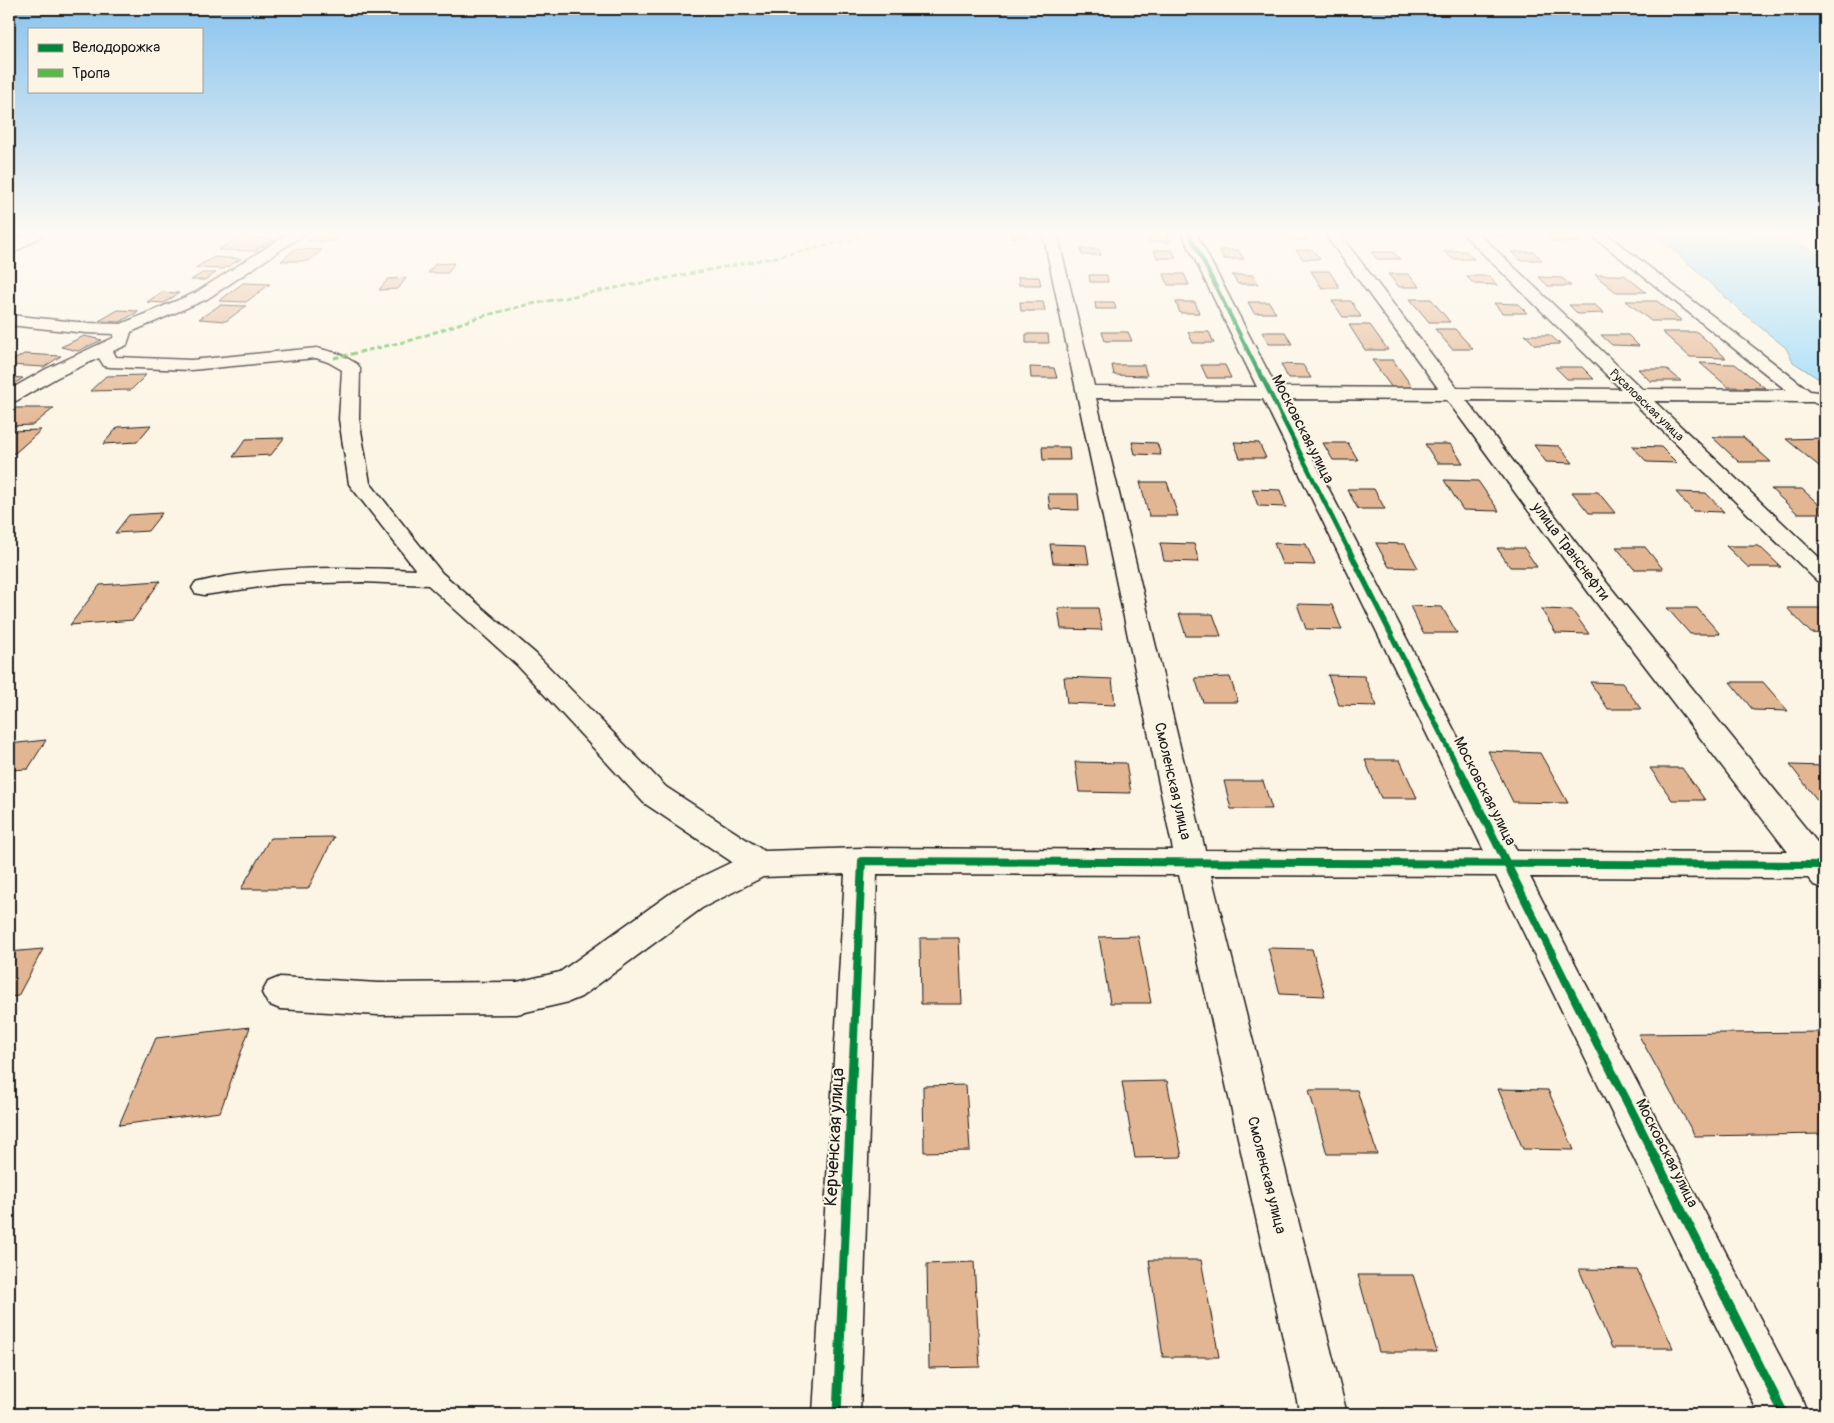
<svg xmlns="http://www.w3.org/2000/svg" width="1834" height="1423" font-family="Pangolin,sans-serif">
	<rect width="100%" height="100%" fill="#fcf5e5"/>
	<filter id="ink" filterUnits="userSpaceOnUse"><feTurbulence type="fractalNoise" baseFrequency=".02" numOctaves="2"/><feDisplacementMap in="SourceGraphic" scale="10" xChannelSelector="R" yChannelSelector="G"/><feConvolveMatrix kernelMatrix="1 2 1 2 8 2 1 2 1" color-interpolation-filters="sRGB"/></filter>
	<g filter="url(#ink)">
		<path fill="#98d9fa" stroke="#668da1" d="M 1656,233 C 1713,233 1776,225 1825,258 L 1825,383 L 1793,362 L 1786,348 L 1744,314 L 1677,253 L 1653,235 Z"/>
		<g fill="#e3b693" stroke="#1c1c1c">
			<path d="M 317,233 L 344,233 L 335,241 L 308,241 Z"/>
			<path d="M 1010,233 L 1030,233 L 1031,237 L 1010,237 Z"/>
			<path d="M 1146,233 L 1166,233 L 1170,242 L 1150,242 Z"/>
			<path d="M 1285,233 L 1302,233 L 1307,240 L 1290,240 Z"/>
			<path d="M 1491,233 L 1511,233 L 1514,236 L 1494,236 Z"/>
			<path d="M 1544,233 L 1570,233 L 1580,242 L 1554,242 Z"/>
			<path d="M 238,237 L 274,239 L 255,251 L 218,250 Z"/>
			<path d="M 295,249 L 322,250 L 309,261 L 281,261 Z"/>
			<path d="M 1081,249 L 1099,249 L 1101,255 L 1082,255 Z"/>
			<path d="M 1154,250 L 1172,250 L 1176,258 L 1157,258 Z"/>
			<path d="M 1219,250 L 1238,250 L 1244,259 L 1224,259 Z"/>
			<path d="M 1296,250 L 1313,250 L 1320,259 L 1303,259 Z"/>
			<path d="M 1444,251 L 1466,251 L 1474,259 L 1452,259 Z"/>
			<path d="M 1371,252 L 1393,252 L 1400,259 L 1377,259 Z"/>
			<path d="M 1511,252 L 1534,252 L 1542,260 L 1520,260 Z"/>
			<path d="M 214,257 L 241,259 L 223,269 L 195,268 Z"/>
			<path d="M 454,263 L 448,273 L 428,273 L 435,264 Z"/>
			<path d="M 1311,271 L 1329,271 L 1340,288 L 1322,288 Z"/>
			<path d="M 202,273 L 216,273 L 205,280 L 191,280 Z"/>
			<path d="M 1164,274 L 1184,274 L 1189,285 L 1168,285 Z"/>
			<path d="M 1388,274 L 1408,274 L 1420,287 L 1399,287 Z"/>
			<path d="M 1089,275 L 1107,275 L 1108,282 L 1090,282 Z"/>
			<path d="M 1232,275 L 1253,275 L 1258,284 L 1238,284 Z"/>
			<path d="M 1595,275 L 1624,275 L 1646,292 L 1616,292 Z"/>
			<path d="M 1466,276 L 1489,276 L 1497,285 L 1474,284 Z"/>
			<path d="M 1018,277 L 1039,277 L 1041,285 L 1019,285 Z"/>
			<path d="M 1539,277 L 1562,278 L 1571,286 L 1548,286 Z"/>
			<path d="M 406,278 L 398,289 L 379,290 L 388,279 Z"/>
			<path d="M 243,283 L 270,284 L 246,302 L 219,301 Z"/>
			<path d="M 162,292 L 179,293 L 164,303 L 147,302 Z"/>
			<path d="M 1410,299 L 1431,299 L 1450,322 L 1429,322 Z"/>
			<path d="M 1332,301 L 1351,301 L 1361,317 L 1343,317 Z"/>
			<path d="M 1626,301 L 1657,301 L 1682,321 L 1651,321 Z"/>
			<path d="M 1020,302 L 1043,302 L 1045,311 L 1021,311 Z"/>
			<path d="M 1095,302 L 1114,302 L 1116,309 L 1096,309 Z"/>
			<path d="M 1176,302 L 1195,302 L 1199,313 L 1180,313 Z"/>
			<path d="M 1248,302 L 1269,302 L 1276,313 L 1254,313 Z"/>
			<path d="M 1494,303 L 1518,304 L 1527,313 L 1502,313 Z"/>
			<path d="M 220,305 L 246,306 L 226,321 L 199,319 Z"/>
			<path d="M 1569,305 L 1595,305 L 1604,313 L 1578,314 Z"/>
			<path d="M 118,310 L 139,311 L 120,322 L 99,321 Z"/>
			<path d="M 1349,325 L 1370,325 L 1388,350 L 1365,350 Z"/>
			<path d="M 1435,329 L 1455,329 L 1473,349 L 1452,349 Z"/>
			<path d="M 1102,332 L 1128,332 L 1132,341 L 1105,341 Z"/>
			<path d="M 1188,332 L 1209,332 L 1214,343 L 1193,343 Z"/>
			<path d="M 1262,332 L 1285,332 L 1292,344 L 1269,344 Z"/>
			<path d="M 1662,332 L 1697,332 L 1726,358 L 1690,357 Z"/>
			<path d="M 1026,334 L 1048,334 L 1049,343 L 1026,343 Z"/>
			<path d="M 1525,335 L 1550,335 L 1560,344 L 1535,345 Z"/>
			<path d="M 1601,335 L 1628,335 L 1639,346 L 1612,345 Z"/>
			<path d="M 84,336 L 102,340 L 78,351 L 61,347 Z"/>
			<path d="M 24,354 L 61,356 L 44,367 L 9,365 L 9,363 Z"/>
			<path d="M 1372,360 L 1393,360 L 1413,388 L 1392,388 Z"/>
			<path d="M 1700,363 L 1735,364 L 1765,388 L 1728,387 Z"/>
			<path d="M 1281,364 L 1303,365 L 1311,378 L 1288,378 Z"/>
			<path d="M 1112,365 L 1144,365 L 1147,376 L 1114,375 Z"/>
			<path d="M 1201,365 L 1225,365 L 1231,378 L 1207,378 Z"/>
			<path d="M 1030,367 L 1054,368 L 1057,378 L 1031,378 Z"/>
			<path d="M 1555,367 L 1582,367 L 1594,379 L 1567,379 Z"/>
			<path d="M 1638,369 L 1667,369 L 1681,381 L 1650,381 Z"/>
			<path d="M 146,375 L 131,390 L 90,391 L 106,376 Z"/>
			<path d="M 9,377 L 23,378 L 9,387 Z"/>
			<path d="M 16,408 L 54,408 L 33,425 L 9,426 L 9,414 Z"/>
			<path d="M 151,425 L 137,442 L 103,444 L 118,427 Z"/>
			<path d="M 41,430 L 15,453 L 9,454 L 9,431 Z"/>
			<path d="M 1712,437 L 1743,437 L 1771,462 L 1739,462 Z"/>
			<path d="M 284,438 L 271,455 L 233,457 L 246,439 Z"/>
			<path d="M 1825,438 L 1825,471 L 1786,439 Z"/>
			<path d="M 1132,442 L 1157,443 L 1161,455 L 1135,454 Z"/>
			<path d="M 1234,442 L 1259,443 L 1266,458 L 1240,458 Z"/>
			<path d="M 1323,443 L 1348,443 L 1358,460 L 1333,460 Z"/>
			<path d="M 1425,444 L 1450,444 L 1463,463 L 1437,463 Z"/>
			<path d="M 1534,445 L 1559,446 L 1573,463 L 1546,462 Z"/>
			<path d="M 1632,446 L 1661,447 L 1677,463 L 1647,462 Z"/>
			<path d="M 1042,447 L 1069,447 L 1070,460 L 1043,460 Z"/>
			<path d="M 1444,480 L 1478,481 L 1499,511 L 1463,510 Z"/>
			<path d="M 1140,482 L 1167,482 L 1178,516 L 1149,516 Z"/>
			<path d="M 1252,489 L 1280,490 L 1286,507 L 1258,506 Z"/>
			<path d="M 1347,489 L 1374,489 L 1385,509 L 1358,509 Z"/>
			<path d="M 1771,489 L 1802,489 L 1825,510 L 1825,513 L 1797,513 Z"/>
			<path d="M 1572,492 L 1598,492 L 1615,513 L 1589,513 Z"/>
			<path d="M 1676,492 L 1706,493 L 1724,512 L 1693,511 Z"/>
			<path d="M 1048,494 L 1078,494 L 1079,510 L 1050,509 Z"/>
			<path d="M 162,513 L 148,531 L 115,533 L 129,515 Z"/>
			<path d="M 1160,543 L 1194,544 L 1199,562 L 1164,561 Z"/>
			<path d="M 1274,543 L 1306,544 L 1315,565 L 1282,564 Z"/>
			<path d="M 1376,543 L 1405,544 L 1418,568 L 1389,567 Z"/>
			<path d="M 1050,544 L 1086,545 L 1089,564 L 1053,563 Z"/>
			<path d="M 1726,546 L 1759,546 L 1781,567 L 1748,567 Z"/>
			<path d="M 1616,547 L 1645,547 L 1663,569 L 1634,569 Z"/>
			<path d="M 1497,548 L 1524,548 L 1537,567 L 1510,567 Z"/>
			<path d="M 160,581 L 133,620 L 70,625 L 100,585 Z"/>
			<path d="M 1297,604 L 1332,605 L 1342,630 L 1306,629 Z"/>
			<path d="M 1410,606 L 1442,607 L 1457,633 L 1423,633 Z"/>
			<path d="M 1058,608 L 1098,608 L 1102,630 L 1061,629 Z"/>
			<path d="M 1667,608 L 1697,608 L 1720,634 L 1690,634 Z"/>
			<path d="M 1787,608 L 1825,608 L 1825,634 L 1811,633 Z"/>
			<path d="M 1541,609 L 1572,610 L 1589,634 L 1556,633 Z"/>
			<path d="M 1179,614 L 1213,614 L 1221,636 L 1186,636 Z"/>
			<path d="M 1328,675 L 1364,676 L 1377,706 L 1339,705 Z"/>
			<path d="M 1064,677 L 1112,679 L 1115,705 L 1067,703 Z"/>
			<path d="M 1230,677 L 1238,702 L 1203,702 L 1195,678 Z"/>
			<path d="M 1590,682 L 1622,683 L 1641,709 L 1608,709 Z"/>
			<path d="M 1730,682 L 1763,682 L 1788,711 L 1753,710 Z"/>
			<path d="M 46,740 L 28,769 L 9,770 L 9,744 Z"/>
			<path d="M 1488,751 L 1540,753 L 1568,803 L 1513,802 Z"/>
			<path d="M 1365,760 L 1400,760 L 1417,798 L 1381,798 Z"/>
			<path d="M 1075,762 L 1126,763 L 1131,793 L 1079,792 Z"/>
			<path d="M 1790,765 L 1825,766 L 1825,801 L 1818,801 Z"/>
			<path d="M 1650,768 L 1682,768 L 1705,800 L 1672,800 Z"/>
			<path d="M 1224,781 L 1263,781 L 1272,809 L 1231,809 Z"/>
			<path d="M 334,837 L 308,889 L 241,889 L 270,838 Z"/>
			<path d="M 1138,936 L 1151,1003 L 1110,1003 L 1099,937 Z"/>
			<path d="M 920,938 L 959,938 L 962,1004 L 921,1004 Z"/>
			<path d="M 1268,948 L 1312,949 L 1325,996 L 1280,994 Z"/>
			<path d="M 43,949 L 18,996 L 9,997 L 9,952 Z"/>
			<path d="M 250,1027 L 220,1112 L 119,1125 L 156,1038 Z"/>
			<path d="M 1819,1032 L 1825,1041 L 1825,1134 L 1695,1136 L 1638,1034 Z"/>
			<path d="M 1167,1081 L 1182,1157 L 1135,1158 L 1122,1082 Z"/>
			<path d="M 966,1085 L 970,1151 L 924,1152 L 923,1086 Z"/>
			<path d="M 1498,1089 L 1548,1090 L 1574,1150 L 1523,1149 Z"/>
			<path d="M 1309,1090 L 1357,1090 L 1377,1154 L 1327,1154 Z"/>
			<path d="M 1149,1260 L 1201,1260 L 1219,1357 L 1163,1357 Z"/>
			<path d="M 974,1262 L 980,1367 L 929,1368 L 927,1264 Z"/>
			<path d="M 1579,1269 L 1637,1270 L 1673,1348 L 1612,1348 Z"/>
			<path d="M 1358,1275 L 1413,1275 L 1437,1352 L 1379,1352 Z"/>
		</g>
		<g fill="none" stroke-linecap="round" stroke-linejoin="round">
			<g stroke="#1c1c1c" stroke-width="3">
				<g id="minor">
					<path d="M 28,233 L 46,233 L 14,253 L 9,254 L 9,244 Z"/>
					<path d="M 289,233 L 306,233 L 207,299 L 131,332 L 127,345 L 113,351 L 116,357 L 191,360 L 317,348 L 340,354 L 357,364 L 360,368 L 359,419 L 370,483 L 442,573 L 536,654 L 666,787 L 764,851 L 862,848 L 1173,850 L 1043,233 L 1057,233 L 1094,386 L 1257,387 L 1182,233 L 1196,233 L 1276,387 L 1438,388 L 1324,233 L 1339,233 L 1457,388 L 1621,389 L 1462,233 L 1478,233 L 1642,389 L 1786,390 L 1589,233 L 1605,233 L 1810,391 L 1825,393 L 1825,408 L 1813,402 L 1805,402 L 1654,401 L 1825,563 L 1825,583 L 1817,581 L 1632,401 L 1466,400 L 1607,583 L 1825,852 L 1825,889 L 1814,885 L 1808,878 L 1530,877 L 1801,1397 L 1807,1414 L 1759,1414 L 1496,876 L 1211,875 L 1347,1414 L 1300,1414 L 1179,875 L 877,874 L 860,1414 L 813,1414 L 845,874 L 763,877 L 702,908 L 581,997 L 569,1002 L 517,1014 L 378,1015 L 280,1009 L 268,1004 L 262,993 L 268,982 L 280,977 L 378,983 L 517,982 L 560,972 L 678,888 L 732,862 L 644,803 L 518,666 L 428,585 L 363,582 L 281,584 L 204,595 L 195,593 L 192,588 L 195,583 C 267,565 343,567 416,570 L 349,484 L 339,419 L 342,370 L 328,362 L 316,358 L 191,370 L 110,367 L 104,366 L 99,358 L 58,377 L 16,401 L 9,403 L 9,390 L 46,369 L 113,338 L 114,334 L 86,333 L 9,325 L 9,315 L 86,323 L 121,324 L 195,293 ZM 1096,398 L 1263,399 L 1484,851 L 1205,850 ZM 1282,399 L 1447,400 L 1589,593 L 1788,852 L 1517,851 Z"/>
				</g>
			</g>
			<use href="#minor" fill="#fcf5e5" fill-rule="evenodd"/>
			<path stroke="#58b947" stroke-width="3" stroke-dasharray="5.5 3" stroke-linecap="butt" d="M 334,358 L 412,340 L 476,318 L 522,306 L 776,257 L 880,233"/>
			<g stroke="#fcf5e5" stroke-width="5.5">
				<path id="cycleway-far4" d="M 1189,233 L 1259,373"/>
			</g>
			<g stroke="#fcf5e5" stroke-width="7">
				<path id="cycleway-far3" d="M 1259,371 L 1348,549"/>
			</g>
			<g stroke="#fcf5e5" stroke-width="9">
				<path id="cycleway-far2" d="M 1348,548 L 1461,774"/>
			</g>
			<g stroke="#fcf5e5" stroke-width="11">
				<g id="cycleway-far1">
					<path d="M 1461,772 L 1605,1060"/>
					<path d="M 853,1060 L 862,861 L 1825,865"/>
				</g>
			</g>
			<g stroke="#fcf5e5" stroke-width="12">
				<g id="cycleway">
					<path d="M 1605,1058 L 1784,1414"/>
					<path d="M 837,1414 L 853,1058"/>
				</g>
			</g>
			<use href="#cycleway-far4" stroke="#00873e" stroke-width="4"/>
			<use href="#cycleway-far3" stroke="#00873e" stroke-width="4.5"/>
			<use href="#cycleway-far2" stroke="#00873e" stroke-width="5.5"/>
			<use href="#cycleway-far1" stroke="#00873e" stroke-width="8"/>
			<use href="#cycleway" stroke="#00873e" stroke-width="9"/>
		</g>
	</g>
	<linearGradient id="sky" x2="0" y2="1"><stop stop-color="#88c3ef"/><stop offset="0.54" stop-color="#fefaf3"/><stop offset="1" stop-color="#fefaf3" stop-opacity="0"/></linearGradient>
	<rect width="1834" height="433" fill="url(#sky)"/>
	<g text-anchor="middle" stroke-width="4" stroke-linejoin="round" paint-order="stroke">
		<g font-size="12" fill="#1c1c1c" stroke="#fcf5e5">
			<text transform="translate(1647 405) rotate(44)" y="4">Русаловская улица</text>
		</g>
		<g font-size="15" fill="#1c1c1c" stroke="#fcf5e5">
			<text transform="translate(1303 429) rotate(63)" y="5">Московская улица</text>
			<text transform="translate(1571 551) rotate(53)" y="5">улица Транснефти</text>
			<text transform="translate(1173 781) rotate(77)" y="5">Смоленская улица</text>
			<text transform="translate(1485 791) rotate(63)" y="5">Московская улица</text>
			<text transform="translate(1667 1153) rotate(63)" y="5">Московская улица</text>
			<text transform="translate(1267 1175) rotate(76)" y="5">Смоленская улица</text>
		</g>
		<g font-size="18" fill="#1c1c1c" stroke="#fcf5e5">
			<text transform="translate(834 1137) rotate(-87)" y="6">Керченская улица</text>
		</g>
	</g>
	<rect width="1834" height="1423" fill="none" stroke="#fcf5e5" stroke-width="30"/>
	<rect x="15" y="15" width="1804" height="1393" fill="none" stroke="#1c1c1c" stroke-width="2" filter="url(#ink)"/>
	<rect x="28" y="28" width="175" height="65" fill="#fcf5e5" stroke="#a29e95"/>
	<rect x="38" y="44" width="25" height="8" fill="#00873e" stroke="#a29e95"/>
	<text x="72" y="52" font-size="15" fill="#1c1c1c">Велодорожка</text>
	<rect x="38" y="69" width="25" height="8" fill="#58b947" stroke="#a29e95"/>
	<text x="72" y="78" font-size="15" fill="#1c1c1c">Тропа</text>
</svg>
